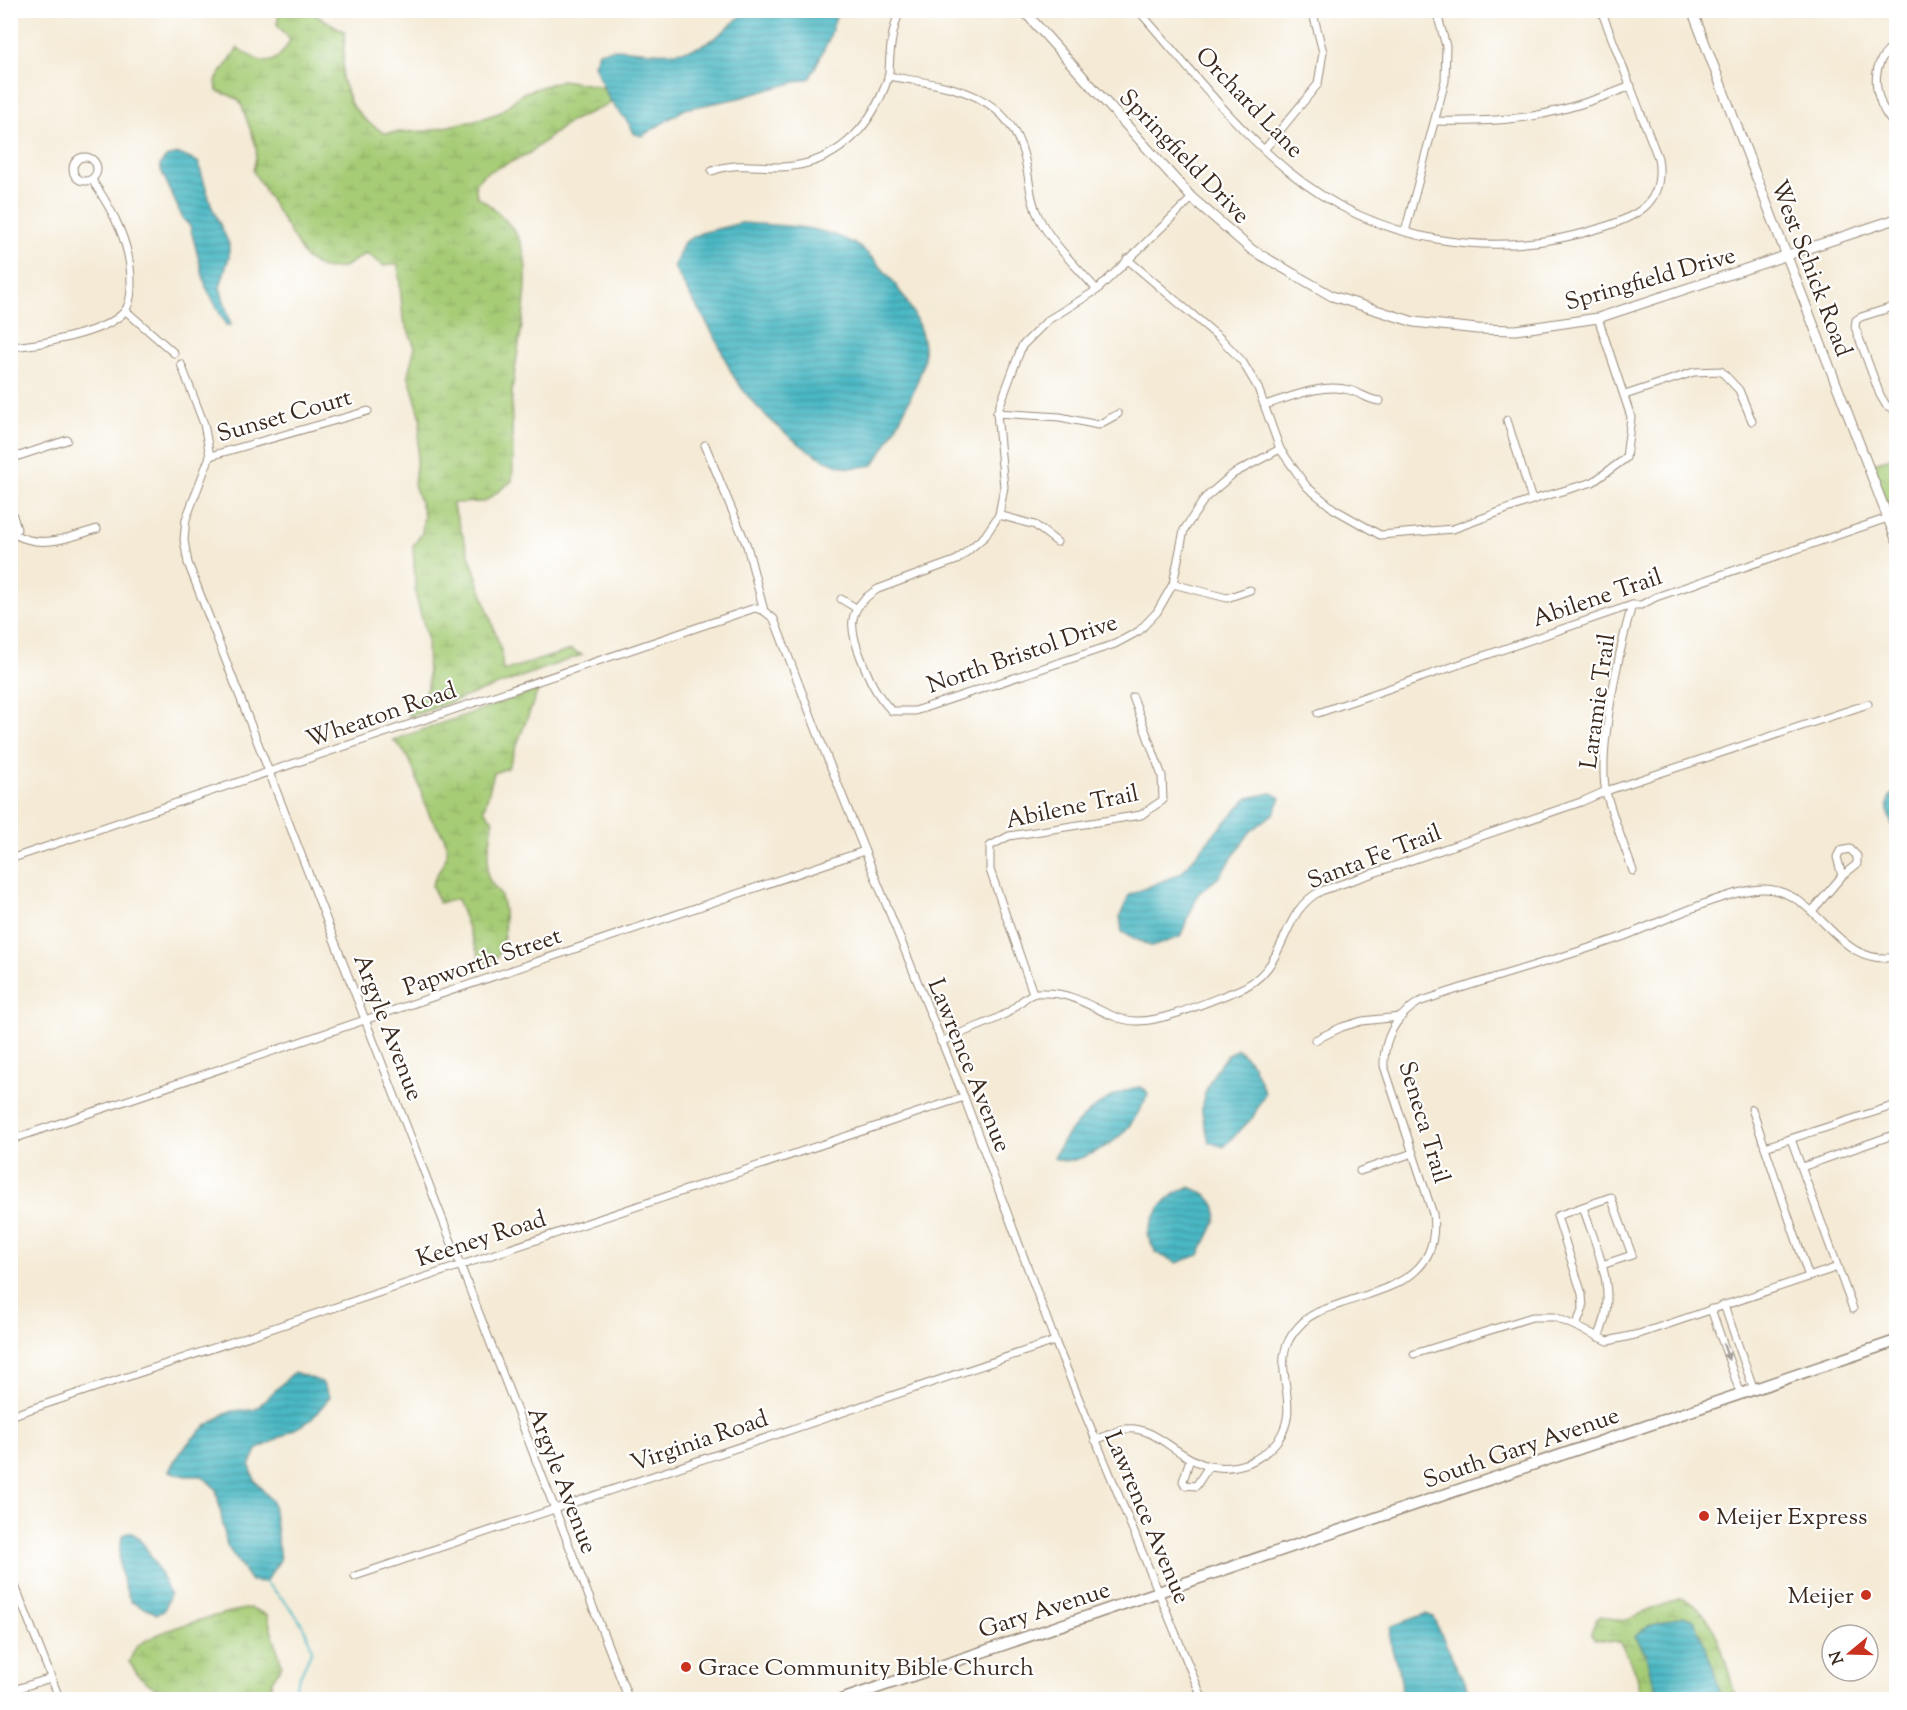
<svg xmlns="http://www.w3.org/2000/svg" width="1907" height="1710" font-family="'Sorts Mill Goudy',serif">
	<defs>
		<pattern id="wetland-marsh" width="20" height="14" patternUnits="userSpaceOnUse" patternTransform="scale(1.5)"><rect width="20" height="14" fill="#a6cc76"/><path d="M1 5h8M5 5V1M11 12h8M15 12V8" fill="none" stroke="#90af66"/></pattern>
		<pattern id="park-crowns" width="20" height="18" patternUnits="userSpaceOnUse" patternTransform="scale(1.5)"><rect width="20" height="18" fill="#a6cc76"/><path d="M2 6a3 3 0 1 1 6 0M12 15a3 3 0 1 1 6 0" fill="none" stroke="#90af66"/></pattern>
		<pattern id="water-rules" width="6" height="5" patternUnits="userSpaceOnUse" patternTransform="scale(1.5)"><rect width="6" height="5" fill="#4ab8c4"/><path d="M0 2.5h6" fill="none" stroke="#3f969f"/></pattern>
	</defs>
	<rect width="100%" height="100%" fill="#fff"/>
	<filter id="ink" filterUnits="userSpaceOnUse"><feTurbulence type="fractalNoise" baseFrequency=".0167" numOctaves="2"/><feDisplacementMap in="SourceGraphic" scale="12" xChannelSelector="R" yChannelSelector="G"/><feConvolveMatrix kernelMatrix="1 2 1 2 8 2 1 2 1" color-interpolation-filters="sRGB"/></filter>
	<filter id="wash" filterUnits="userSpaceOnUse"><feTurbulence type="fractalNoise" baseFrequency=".008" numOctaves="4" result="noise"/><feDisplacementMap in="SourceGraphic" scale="24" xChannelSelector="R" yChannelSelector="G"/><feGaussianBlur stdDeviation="1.35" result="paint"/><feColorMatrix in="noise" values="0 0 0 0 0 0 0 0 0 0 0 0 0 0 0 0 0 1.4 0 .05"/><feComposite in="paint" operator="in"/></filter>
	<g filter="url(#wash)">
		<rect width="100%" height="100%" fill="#f4ead5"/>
		<g fill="url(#wetland-marsh)" stroke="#707b4a" stroke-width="1.5">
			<path d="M 308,10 L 345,32 L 342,79 L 351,104 L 365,120 L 384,133 L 427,131 L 480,119 L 499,113 L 523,93 L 562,80 L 603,87 L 611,103 L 569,122 L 528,154 L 484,174 L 475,184 L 477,196 C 492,206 510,222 519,239 C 537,273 515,355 512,393 C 510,423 515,451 512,481 L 484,502 L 452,503 L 501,650 L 503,671 L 571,650 L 582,655 L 409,717 L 407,711 L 428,688 L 427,637 L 416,597 L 413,546 L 422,533 L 424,514 L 414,484 L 421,418 L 408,374 L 415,347 L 403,318 L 398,264 L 384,266 L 366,253 L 343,268 L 323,269 L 306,259 L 253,171 C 259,149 257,146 249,126 C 239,100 246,100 217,91 L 216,80 L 238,48 C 262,65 275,70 290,40 L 277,24 L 279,13 Z"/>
			<path d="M 538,690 L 508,768 L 494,773 L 484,810 L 493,820 C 492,834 485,865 488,877 C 490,884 499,890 501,897 C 507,912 508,971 481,962 L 457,899 L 439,903 L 432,885 C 435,875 447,861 447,851 C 447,833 436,829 429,814 C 418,789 416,759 393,740 Z"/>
			<path d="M 1681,1598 C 1718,1610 1726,1666 1736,1699 L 1641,1699 C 1638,1692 1638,1688 1638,1681 C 1636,1669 1626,1652 1619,1642 L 1594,1639 L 1591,1634 L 1596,1619 L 1601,1616 L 1622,1621 Z"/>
			<path d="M 251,1608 L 267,1615 L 282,1665 L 271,1682 L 272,1699 L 183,1699 L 183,1694 L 160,1692 L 139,1676 L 129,1662 C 131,1658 133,1653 135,1649 C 149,1631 227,1612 251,1608 Z"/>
		</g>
		<path fill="url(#park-crowns)" stroke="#707b4a" stroke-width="1.5" d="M 1896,456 L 1896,522 L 1893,523 L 1871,464 Z"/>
		<g fill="url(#water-rules)" stroke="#427171" stroke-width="1.5">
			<path d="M 746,11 L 838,11 L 829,39 L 810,78 L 739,98 L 685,109 L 642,136 L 634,134 C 631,122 619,114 612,103 C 604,92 599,77 594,64 L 599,52 C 614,47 625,50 640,51 C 694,57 709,46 746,11 Z"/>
			<path d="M 179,154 L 198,162 L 212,207 L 229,244 L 229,257 L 220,287 L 231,325 L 226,325 L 206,287 L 190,226 L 183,219 L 161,170 L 160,165 L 166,157 Z"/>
			<path d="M 741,223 C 778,226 822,224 856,245 C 885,263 928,322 924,358 C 922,381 888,445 873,465 C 865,466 855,469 846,467 C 808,459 757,412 736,380 C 728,368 723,353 716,339 C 703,315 687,293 674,267 L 684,242 L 701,233 Z"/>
			<path d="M 1896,791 L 1896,834 C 1891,821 1880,801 1896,791 Z"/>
			<path d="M 1271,793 L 1281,798 L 1274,813 L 1250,832 L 1219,877 L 1199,893 L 1180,937 L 1152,947 L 1122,932 L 1120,916 L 1129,895 L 1181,873 L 1211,837 L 1248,798 Z"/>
			<path d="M 1238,1049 L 1253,1065 L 1265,1093 L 1253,1117 L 1224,1147 L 1209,1142 C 1207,1130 1200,1115 1202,1104 C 1206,1087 1220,1055 1238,1049 Z"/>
			<path d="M 1140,1087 L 1146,1090 L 1148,1095 C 1132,1127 1119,1143 1086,1156 C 1075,1160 1066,1164 1054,1158 C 1066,1127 1107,1091 1140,1087 Z"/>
			<path d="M 1189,1187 C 1233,1203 1215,1223 1199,1255 L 1177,1263 L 1156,1253 L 1147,1234 C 1155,1212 1166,1194 1189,1187 Z"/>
			<path d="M 294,1372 L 322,1382 L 330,1397 L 311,1420 L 257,1450 L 250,1466 L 255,1481 L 273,1502 L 280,1560 L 265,1582 L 251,1581 L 227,1546 L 216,1489 L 202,1476 L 185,1476 L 169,1471 C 180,1448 208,1419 233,1411 C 240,1409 248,1412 256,1409 Z"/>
			<path d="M 130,1532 C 147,1540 161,1577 170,1594 L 164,1611 L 157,1614 L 131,1602 C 121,1579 115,1559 123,1535 Z"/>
			<path d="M 1426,1614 L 1433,1617 L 1468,1690 L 1470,1699 L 1400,1699 C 1408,1675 1384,1651 1392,1626 Z"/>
			<path d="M 1683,1616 L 1694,1620 L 1698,1628 L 1716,1675 L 1721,1699 L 1661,1699 L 1650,1673 L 1646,1654 L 1635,1637 C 1645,1624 1668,1621 1683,1616 Z"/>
		</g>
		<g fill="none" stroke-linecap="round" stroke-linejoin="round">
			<path stroke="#4ab8c4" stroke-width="2" d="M 265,1582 C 286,1601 306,1622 312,1650 L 289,1700"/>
		</g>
	</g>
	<g filter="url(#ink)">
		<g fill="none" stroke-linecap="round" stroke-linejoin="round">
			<g stroke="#988a7a" stroke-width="9">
				<g id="minor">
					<path d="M 1138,10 C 1186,64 1231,124 1287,170 C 1376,244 1496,262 1604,227 C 1641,215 1665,201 1658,158 L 1601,10"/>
					<path d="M 1896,42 C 1892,48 1884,54 1881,60 C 1870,81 1880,111 1896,126"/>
					<path d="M 888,76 C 945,86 1007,89 1024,156 C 1030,177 1029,199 1039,218 C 1053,245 1077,267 1097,290"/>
					<path d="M 1435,121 C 1516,123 1556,116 1631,86"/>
					<path d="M 1264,150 L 1318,84 L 1323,52 L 1312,10"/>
					<circle cx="85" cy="169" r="12"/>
					<path d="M 712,171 C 742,160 763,170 793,166 C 843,159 873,123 888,78 C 890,71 889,62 890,55 C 891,40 894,25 900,10"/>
					<path d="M 1192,198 L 1097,290 L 1048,320 L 1022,346 L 997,413 L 1004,487 L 999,515 L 985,536 L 957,560 L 878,589 C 846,608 849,628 861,658 C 869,679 876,695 892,711 L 915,711 L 1115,644 L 1139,631 L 1157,612 L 1173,584 L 1184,530 L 1205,498 L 1233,474 L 1280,449"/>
					<path d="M 1405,232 L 1445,81 L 1446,46 L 1436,10"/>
					<path d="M 1127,259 L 1221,339 L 1242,361 L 1258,388 L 1280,449 L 1307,487 L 1334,509 L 1380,535 L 1453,529 L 1532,500 L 1593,482 L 1626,458 L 1631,417 L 1598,318"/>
					<path d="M 1896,306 L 1861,317 L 1856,320 L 1855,327 L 1880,395 L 1886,405 L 1896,411"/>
					<path d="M 126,311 L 174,353"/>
					<path d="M 10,347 C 38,345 106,333 124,312 C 130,305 131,295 131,286 C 132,246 114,212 92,180"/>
					<path d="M 181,364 L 204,424 L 210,456 L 186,519 L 184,540 L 188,563 L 629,1700"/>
					<path d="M 1625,395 L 1694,372 L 1721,371 L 1739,390 L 1752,421"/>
					<path d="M 1265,405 C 1291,397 1321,383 1349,390 C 1361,393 1368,400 1380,401"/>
					<path d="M 997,413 L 1060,417 L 1098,425 L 1118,414"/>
					<path d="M 1507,420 L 1532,500"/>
					<path d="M 705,445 L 747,546 L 764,611 L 774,619 L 826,755 L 964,1097 L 1055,1341 L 1203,1700"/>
					<path d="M 210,456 L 368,411"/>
					<path d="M 10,459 L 67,440"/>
					<path d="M 10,506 L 17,529 L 10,541"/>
					<path d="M 999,515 L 1035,525 L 1057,542"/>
					<path d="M 16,535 C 43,549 70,537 97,529"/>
					<path d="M 1173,584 L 1227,598 L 1250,590"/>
					<path d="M 841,599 L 856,608"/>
					<path d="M 1632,605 C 1620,647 1597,751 1606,792 C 1613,818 1624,845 1633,871"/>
					<path d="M 1318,713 L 1632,605 L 1641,605 L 1656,597 L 1888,518"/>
					<path d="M 10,859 L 755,608 L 764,611"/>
					<path d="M 1813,910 L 1842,876 L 1857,864 L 1857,856 L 1850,849 L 1840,851 L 1837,857 L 1842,876"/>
					<path d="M 1033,993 L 990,870 L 990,846 L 1009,836 L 1141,815 L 1163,800 L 1162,776 L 1133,697"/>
					<path d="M 1315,1040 L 1342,1027 L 1362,1021 L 1400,1017"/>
					<path d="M 941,1042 C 962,1031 987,1025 1007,1013 C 1016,1008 1023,997 1033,994 C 1036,992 1042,993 1046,993 C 1083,993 1104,1020 1136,1021 C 1164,1022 1209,1001 1236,991 C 1290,971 1277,913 1321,891 L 1581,802 L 1606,791 L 1868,704"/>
					<path d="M 1752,1109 L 1809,1277"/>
					<path d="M 1791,1139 L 1853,1309"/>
					<path d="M 10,1140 L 864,851"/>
					<path d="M 1765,1147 L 1896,1105"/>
					<path d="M 1802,1167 L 1896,1134"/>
					<path d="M 1360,1171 L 1413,1153"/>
					<path d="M 1583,1207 C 1597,1250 1620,1294 1598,1337"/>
					<path d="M 1724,1305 L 1754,1390"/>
					<path d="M 1711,1309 L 1741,1395"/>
					<path d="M 1576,1326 L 1583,1308 L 1582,1294 L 1557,1216 L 1611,1197 L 1632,1255 L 1602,1265"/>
					<path d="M 1414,1354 L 1532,1317 L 1555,1317 L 1608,1341 L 1639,1334 L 1838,1267"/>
					<path d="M 10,1416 L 964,1097"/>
					<path d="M 1095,1440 C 1105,1437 1116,1431 1125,1429 C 1167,1424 1187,1484 1248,1463 C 1260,1458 1269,1451 1277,1441 C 1303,1408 1272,1372 1289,1340 C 1292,1334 1298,1327 1303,1322 C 1313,1312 1327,1309 1340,1304 C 1388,1287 1441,1279 1433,1214 L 1384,1066 C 1383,1039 1396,1016 1419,1002 C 1485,979 1553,961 1619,938 C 1653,926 1732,887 1765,889 C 1822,892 1835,968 1896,957"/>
					<path d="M 1190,1459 L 1183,1481 L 1185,1485 L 1196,1486 L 1209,1466"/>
					<path d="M 10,1573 L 60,1700"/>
					<path d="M 355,1576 L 1055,1341"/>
					<path d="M 10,1691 L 51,1678"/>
				</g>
			</g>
			<g stroke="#988a7a" stroke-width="11">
				<g id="tertiary">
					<path d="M 1023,10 L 1192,198 L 1252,250 L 1332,296 L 1414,322 L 1477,329 L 1516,330 L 1598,318 L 1896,219"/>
					<path d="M 1692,10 L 1896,539"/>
				</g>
			</g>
			<g stroke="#988a7a" stroke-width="13">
				<path id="secondary" d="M 841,1700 L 1896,1341"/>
			</g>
			<use href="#minor" stroke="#fff" stroke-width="7"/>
			<use href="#tertiary" stroke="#fff" stroke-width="9"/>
			<use href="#secondary" stroke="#fff" stroke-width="10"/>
		</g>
		<defs><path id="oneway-solid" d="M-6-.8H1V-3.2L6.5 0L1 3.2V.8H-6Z" transform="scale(1.5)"/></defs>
		<use fill="#a79f9a" href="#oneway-solid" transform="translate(1726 1352) rotate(71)"/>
	</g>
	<g fill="#c8321e" stroke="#fff" stroke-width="2">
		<circle cx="1704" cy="1516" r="6"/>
		<circle cx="1866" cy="1595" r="6"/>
		<circle cx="686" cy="1667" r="6"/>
	</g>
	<g text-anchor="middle" stroke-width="4.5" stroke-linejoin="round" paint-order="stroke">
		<g font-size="24" fill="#3b2a1e" stroke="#fff">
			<text transform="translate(1250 102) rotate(46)" y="8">Orchard Lane</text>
			<text transform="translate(1185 156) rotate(46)" y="8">Springfield Drive</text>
			<text transform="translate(1812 268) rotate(69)" y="8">West Schick Road</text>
			<text transform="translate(1650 278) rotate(-16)" y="8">Springfield Drive</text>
			<text transform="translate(284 415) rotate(-16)" y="8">Sunset Court</text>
			<text transform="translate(1597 597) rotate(-19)" y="8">Abilene Trail</text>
			<text transform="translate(1022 653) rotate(-19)" y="8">North Bristol Drive</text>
			<text transform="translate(1597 701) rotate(-82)" y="8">Laramie Trail</text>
			<text transform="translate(381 714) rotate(-19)" y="8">Wheaton Road</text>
			<text transform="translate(1072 806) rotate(-12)" y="8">Abilene Trail</text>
			<text transform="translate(1374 856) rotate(-21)" y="8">Santa Fe Trail</text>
			<text transform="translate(482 961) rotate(-19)" y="8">Papworth Street</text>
			<text transform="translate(389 1027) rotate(69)" y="8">Argyle Avenue</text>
			<text transform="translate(970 1065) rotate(68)" y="8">Lawrence Avenue</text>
			<text transform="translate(1425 1122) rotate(73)" y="8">Seneca Trail</text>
			<text transform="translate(481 1238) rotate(-18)" y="8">Keeney Road</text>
			<text transform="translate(699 1440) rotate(-19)" y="8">Virginia Road</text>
			<text transform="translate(1521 1447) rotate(-19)" y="8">South Gary Avenue</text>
			<text transform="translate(563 1480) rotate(69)" y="8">Argyle Avenue</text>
			<text transform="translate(1148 1517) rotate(67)" y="8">Lawrence Avenue</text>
			<text transform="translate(1044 1609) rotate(-18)" y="8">Gary Avenue</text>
		</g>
		<g font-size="24" fill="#3b2a1e" stroke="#fff" text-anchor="start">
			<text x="1716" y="1524">Meijer Express</text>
			<text x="1854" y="1603" text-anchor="end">Meijer</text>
			<text x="698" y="1675">Grace Community Bible Church</text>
		</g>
	</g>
	<rect width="1907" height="1710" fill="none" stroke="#fff" stroke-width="36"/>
	<g transform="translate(1850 1653) rotate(251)"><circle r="28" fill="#ffffff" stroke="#b1aaa5" stroke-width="1.5"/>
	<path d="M0-4.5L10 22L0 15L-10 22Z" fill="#c8321e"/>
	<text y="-9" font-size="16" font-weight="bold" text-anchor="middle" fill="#3b2a1e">N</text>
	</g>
</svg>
